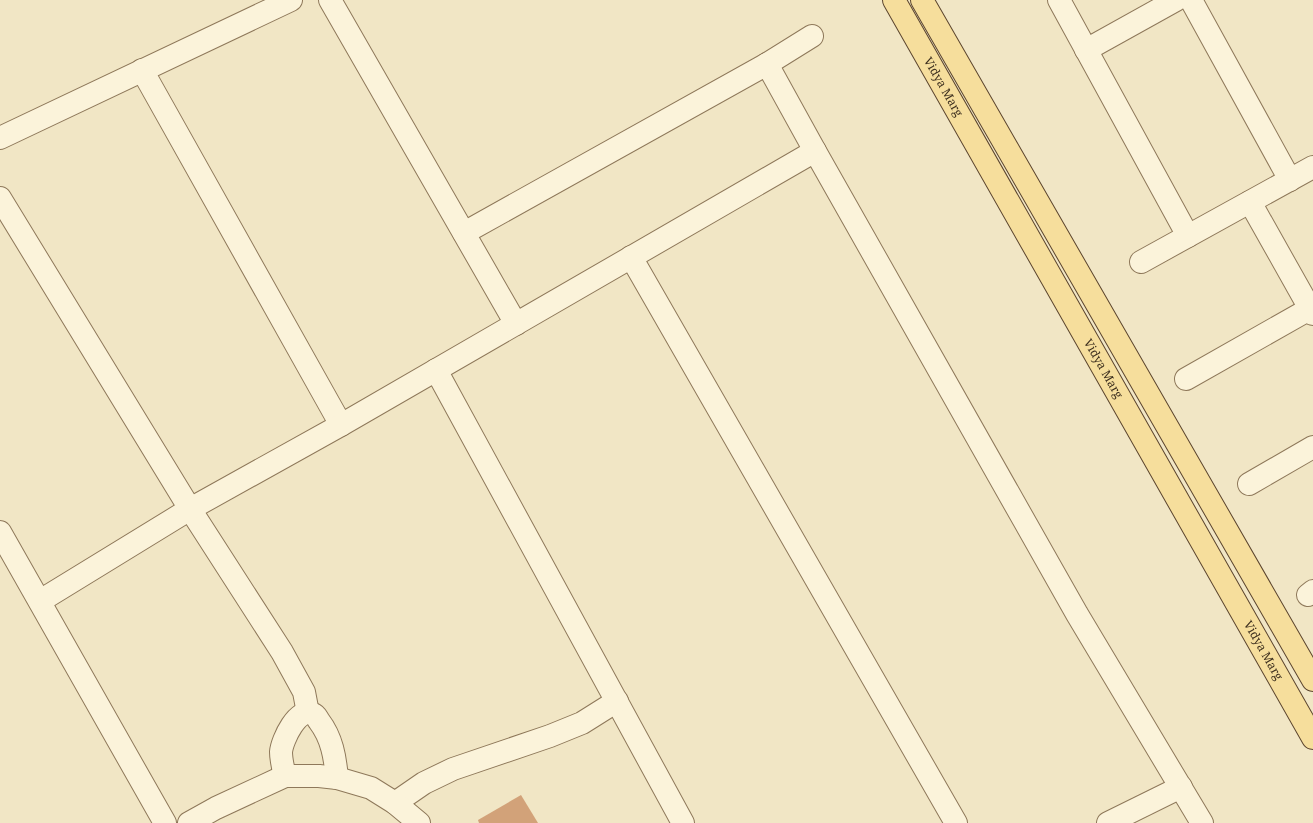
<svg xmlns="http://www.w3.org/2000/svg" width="1313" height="823" font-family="'Noto Serif',serif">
	<rect width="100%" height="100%" fill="#f1e6c5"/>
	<path fill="#d2a279" d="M 521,795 L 538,823 L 479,823 L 478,820 Z"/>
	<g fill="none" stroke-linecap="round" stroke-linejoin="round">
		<g stroke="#8e785a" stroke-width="24">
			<g id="minor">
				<path d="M 330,0 L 516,324"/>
				<path d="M 1059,0 L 1188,236"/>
				<path d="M 1191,0 L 1290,180"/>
				<path d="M 1086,50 L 1176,0"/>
				<path d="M 767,64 L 815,151 L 1077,614 L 1202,823"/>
				<path d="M 142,70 L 341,425"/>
				<path d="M 0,138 L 291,0"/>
				<path d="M 0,198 L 190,509 L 282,652 L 304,692 L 308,713"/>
				<path d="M 1250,202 L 1313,314"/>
				<path d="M 464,233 L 767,64 L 812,36"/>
				<path d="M 631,257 L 956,823"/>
				<path d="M 1141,262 L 1313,167"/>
				<path d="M 436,370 L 683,823"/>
				<path d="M 1186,379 L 1313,307"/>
				<path d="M 1249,484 L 1313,447"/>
				<path d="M 0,532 L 165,823"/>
				<path d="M 1308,595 L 1313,591"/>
				<path d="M 40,601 L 190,509 L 341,425 L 815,151"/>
				<path d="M 285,776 C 283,768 281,759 281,752 C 282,740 298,706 313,714 C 316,715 317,718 319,721 C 332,738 335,757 337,778"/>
				<path d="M 395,803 L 424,783 L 453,769 L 550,736 L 582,723 L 617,701"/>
				<path d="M 189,823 L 216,808 L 285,776 L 319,776 L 337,778 L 371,788 L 395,803 L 419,823"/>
				<path d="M 1108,823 L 1181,787"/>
			</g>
		</g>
		<g stroke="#5c452e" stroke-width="24">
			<g id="major">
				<path id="s1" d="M 894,0 L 1313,738"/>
				<path d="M 922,0 L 1313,680"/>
			</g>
		</g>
		<use href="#minor" stroke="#fbf3da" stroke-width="22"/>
		<use href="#major" stroke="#f6de9c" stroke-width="22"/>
	</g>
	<g text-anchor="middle" stroke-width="3" stroke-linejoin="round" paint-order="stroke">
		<g font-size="12" fill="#3d2f1e" stroke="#f8f0d6">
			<text dy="4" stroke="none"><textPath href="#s1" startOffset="100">Vidya Marg</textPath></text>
			<text dy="4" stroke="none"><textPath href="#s1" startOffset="424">Vidya Marg</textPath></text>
			<text dy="4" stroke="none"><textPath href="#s1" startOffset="748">Vidya Marg</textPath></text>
		</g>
	</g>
</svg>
